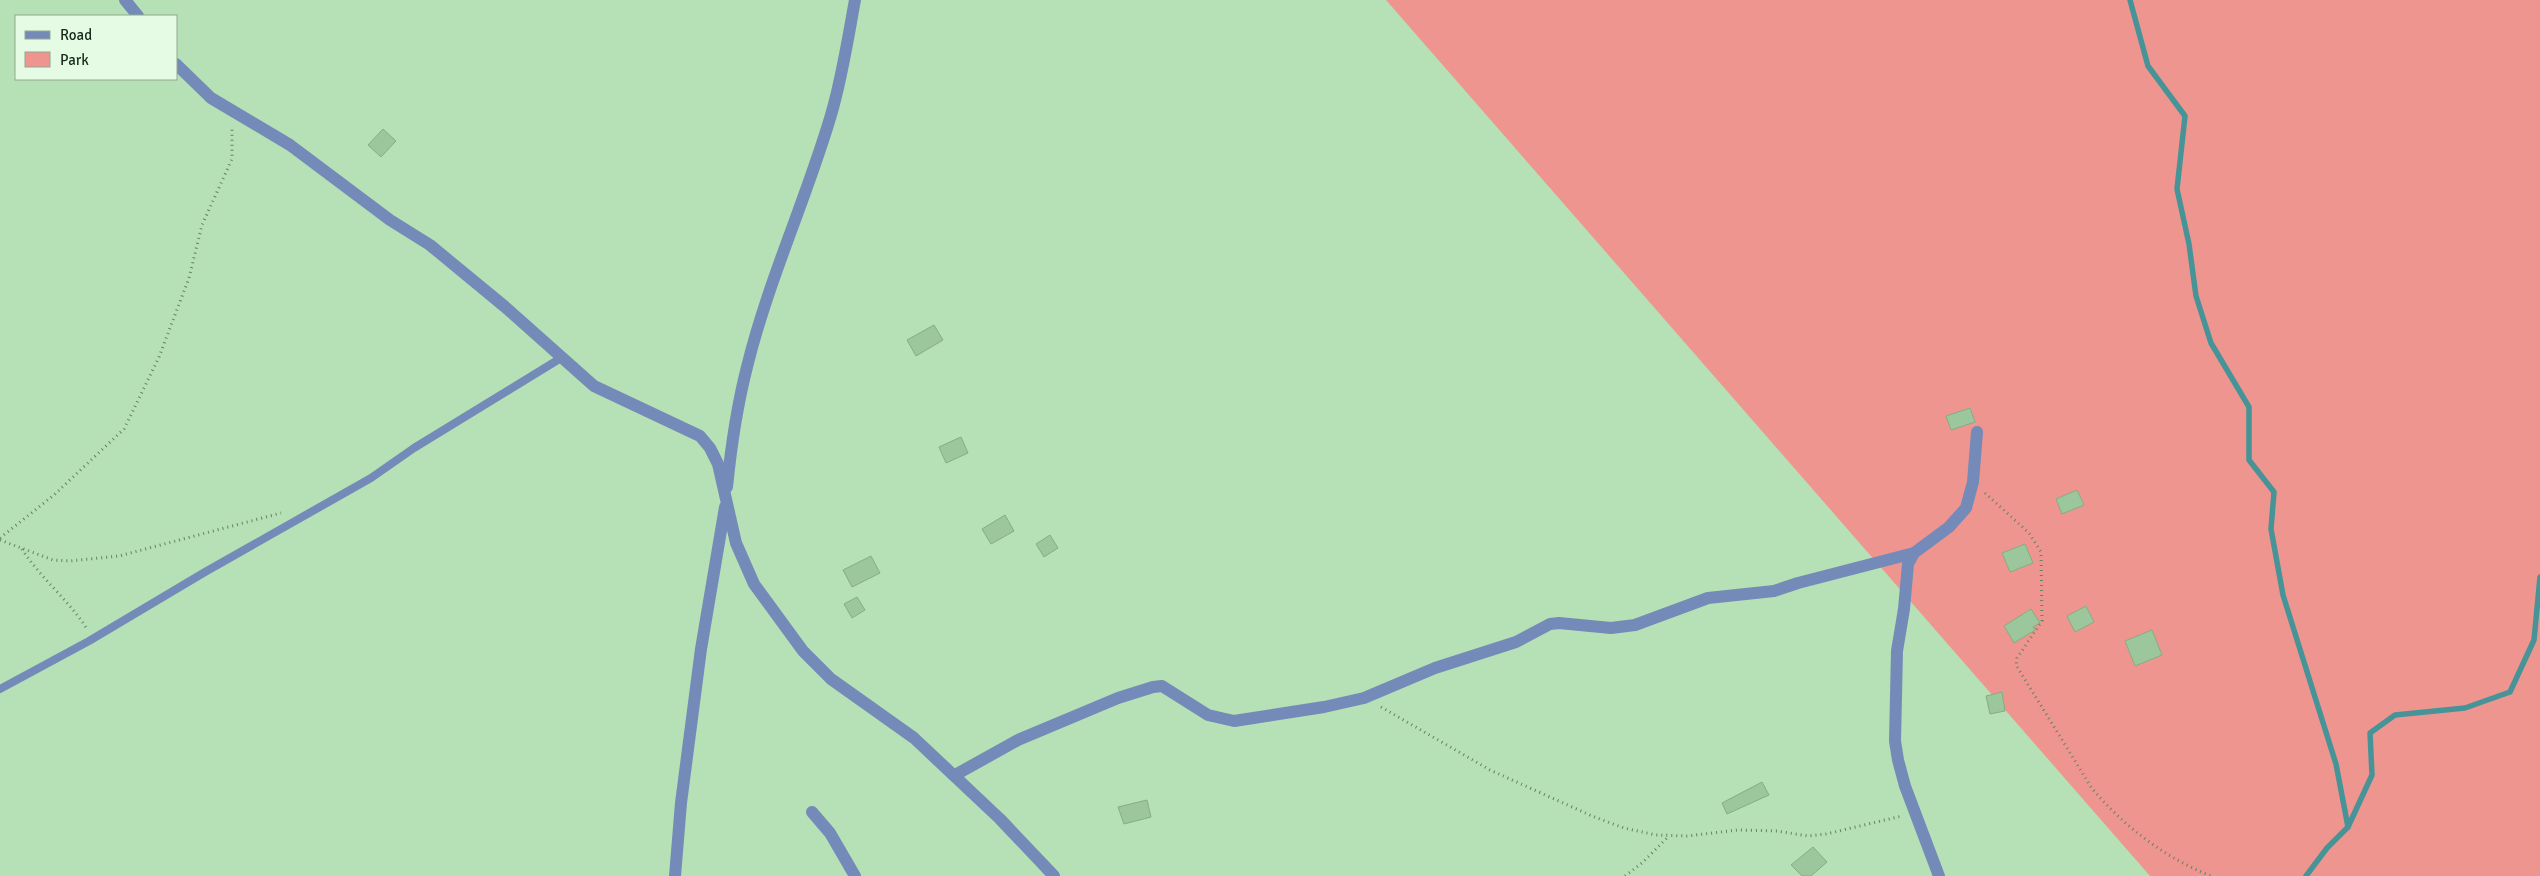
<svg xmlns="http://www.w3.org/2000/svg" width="2540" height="876" font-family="Signika,sans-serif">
	<rect width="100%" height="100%" fill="#b6e0b5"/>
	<path fill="#ef958f" d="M 1386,0 L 2540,0 L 2540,876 L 2150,876 Z"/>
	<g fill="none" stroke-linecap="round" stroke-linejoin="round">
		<g stroke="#469497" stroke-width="5.5">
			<path d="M 2130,0 L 2148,66 L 2185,116 L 2177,189 L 2189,244 L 2196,296 L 2211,343 L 2249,407 L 2249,460 L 2274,492 L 2271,529 L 2283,595 L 2336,764 L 2348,827 L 2327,848 L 2306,876"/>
			<path d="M 2348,827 L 2372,775 L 2370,733 L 2395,715 L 2465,708 L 2510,692 L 2534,640 L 2540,577"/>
		</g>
	</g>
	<g fill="#9cc69c" stroke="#84ad83">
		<path d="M 383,129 L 396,141 L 381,157 L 368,145 Z"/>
		<path d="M 934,325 L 943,340 L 916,356 L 907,340 Z"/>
		<path d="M 1970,408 L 1975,422 L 1951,430 L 1946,416 Z"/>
		<path d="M 961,437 L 968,453 L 946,463 L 939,447 Z"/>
		<path d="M 2077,490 L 2084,505 L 2062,514 L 2056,499 Z"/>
		<path d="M 1005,515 L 1014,531 L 991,544 L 982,529 Z"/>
		<path d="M 1050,535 L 1058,548 L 1044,557 L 1036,544 Z"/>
		<path d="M 2025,544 L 2033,563 L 2010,572 L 2002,553 Z"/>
		<path d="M 871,556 L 880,573 L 852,587 L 843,570 Z"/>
		<path d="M 857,597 L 865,610 L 852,618 L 844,604 Z"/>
		<path d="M 2086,606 L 2094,622 L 2075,632 L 2067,616 Z"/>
		<path d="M 2031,609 L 2040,623 L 2033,627 L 2035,630 L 2014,643 L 2004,626 Z"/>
		<path d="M 2152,630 L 2162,655 L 2135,666 L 2125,641 Z"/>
		<path d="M 2002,692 L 2005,711 L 1990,714 L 1986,696 Z"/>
		<path d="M 1762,782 L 1769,795 L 1727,814 L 1722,803 Z"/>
		<path d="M 1147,800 L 1151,817 L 1124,824 L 1118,807 Z"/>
		<path d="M 1813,847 L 1827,862 L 1811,876 L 1802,876 L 1791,865 Z"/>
	</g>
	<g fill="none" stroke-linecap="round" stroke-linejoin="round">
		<g stroke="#658265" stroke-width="3" stroke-dasharray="1 4" stroke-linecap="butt">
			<path d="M 1985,493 L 2029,533 L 2041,552 L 2042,621 L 2017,658 L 2016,665 L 2091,787 C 2122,825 2165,858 2211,876"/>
			<path d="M 0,538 L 54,495 L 124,429 L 159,357 L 189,278 L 202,225 L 232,159 L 232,127"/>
			<path d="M 0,540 L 53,560 L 70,561 L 119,556 L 281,513"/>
			<path d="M 22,549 C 41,579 69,600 87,629"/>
			<path d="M 1381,707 L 1490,770 L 1592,816 L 1624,828 L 1656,835 L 1687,836 L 1738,830 L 1777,831 L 1808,836 L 1826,834 L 1902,816"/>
			<path d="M 1625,876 L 1642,863 L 1668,837"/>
		</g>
		<path stroke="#748ab8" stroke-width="8" d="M 0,689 L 89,641 L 205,572 L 371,478 L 414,448 L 561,358"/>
		<g stroke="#748ab8" stroke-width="12">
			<path d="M 125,0 L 138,16"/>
			<path d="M 176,64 L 211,98 L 290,145 L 390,220 L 430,245 L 504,306 L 594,386 L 700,436 L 710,448 L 718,464 L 736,543 L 754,584 L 803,651 L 831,679 L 914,738 L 1000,819 L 1054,876"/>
			<path d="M 727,487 C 731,447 737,406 747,367 C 768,281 806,200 831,115 C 842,78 848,38 855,0"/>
			<path d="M 955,775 L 1018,740 L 1118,698 L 1153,687 L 1162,686 L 1208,715 L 1234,721 L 1324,707 L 1364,698 L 1435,668 L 1516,642 L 1550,624 L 1559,623 L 1611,628 L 1635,625 L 1708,598 L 1774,591 L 1798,583 L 1914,553"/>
			<path d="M 812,812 L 830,833 L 855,876"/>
			<path d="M 675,876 L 681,803 L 701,649 L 725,507"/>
			<path d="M 1939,876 L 1905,786 L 1898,760 L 1895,741 L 1897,651 L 1904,609 L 1908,564 L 1914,553 L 1949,527 L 1966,508 L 1973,482 L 1977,432"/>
		</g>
	</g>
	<rect x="15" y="15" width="162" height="65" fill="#e5fbe4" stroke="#94a793"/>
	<rect x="25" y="31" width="25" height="8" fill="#748ab8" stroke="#94a793"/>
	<text x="60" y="40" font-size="15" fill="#1a2a1a">Road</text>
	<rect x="25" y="52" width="25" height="15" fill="#ef958f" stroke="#94a793"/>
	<text x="60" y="65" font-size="15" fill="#1a2a1a">Park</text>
</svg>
